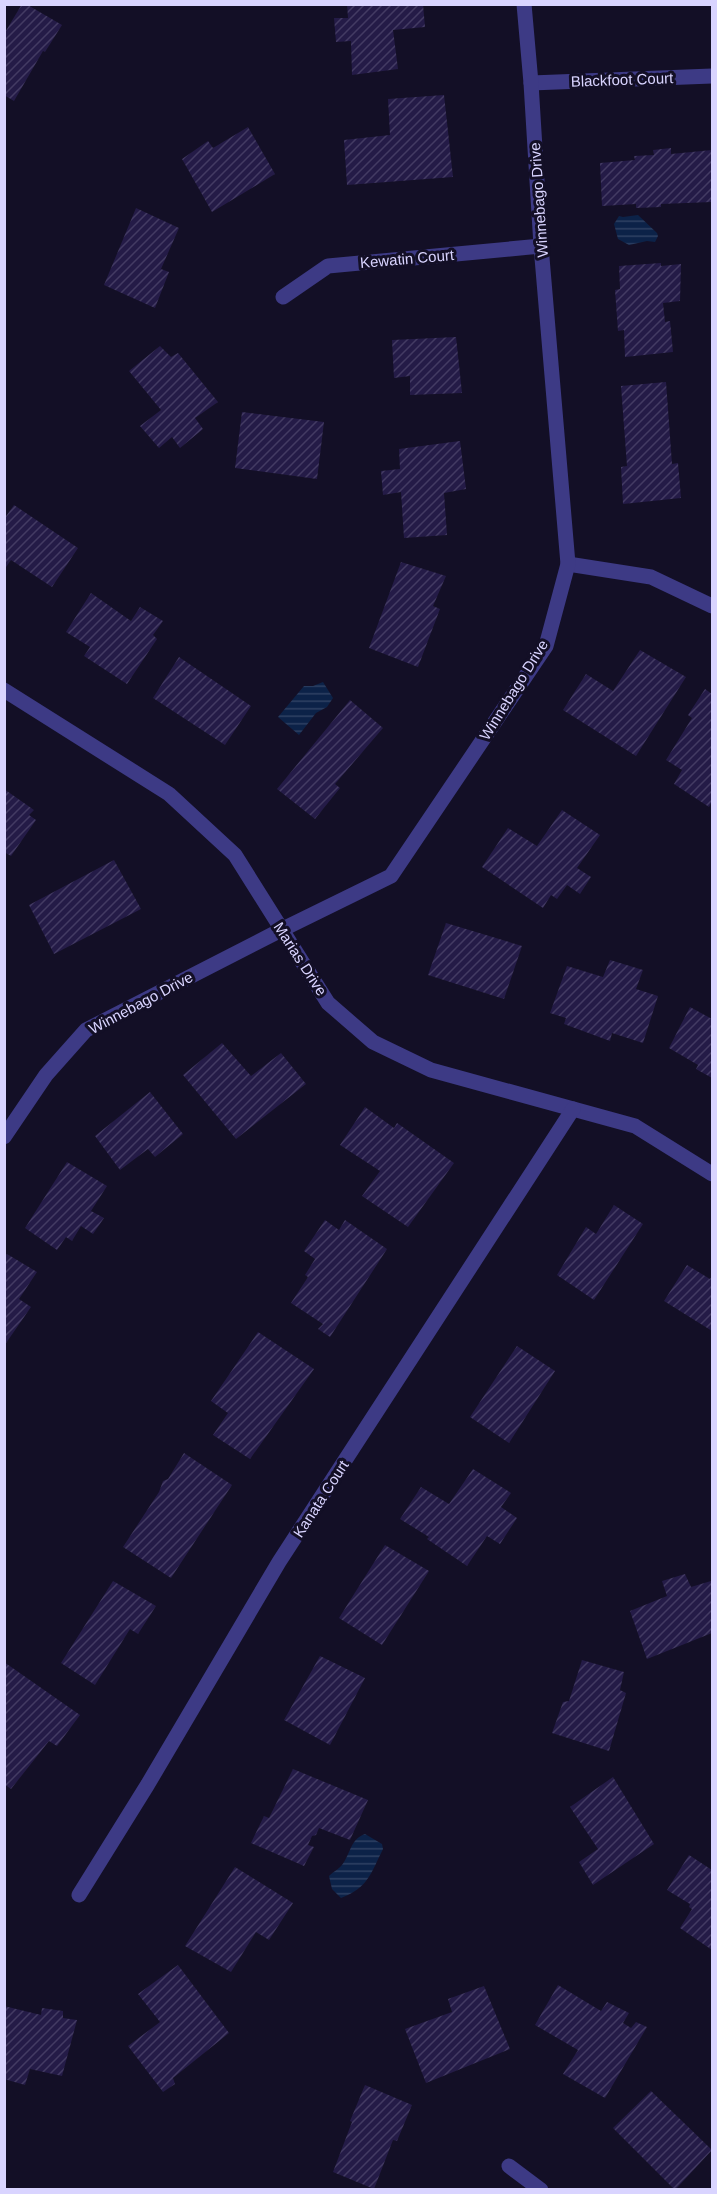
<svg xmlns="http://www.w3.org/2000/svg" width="717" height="2194" font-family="Helvetica,sans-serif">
	<defs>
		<pattern id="water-rules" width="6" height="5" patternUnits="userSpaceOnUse" patternTransform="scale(1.5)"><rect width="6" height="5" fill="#0c2248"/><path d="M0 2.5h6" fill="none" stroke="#2f4163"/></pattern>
		<pattern id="building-hatch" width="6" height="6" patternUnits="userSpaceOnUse" patternTransform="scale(1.5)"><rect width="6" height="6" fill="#241b47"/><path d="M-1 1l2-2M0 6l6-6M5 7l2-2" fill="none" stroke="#433b63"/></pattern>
	</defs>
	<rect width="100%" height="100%" fill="#130f26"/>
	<g fill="url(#water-rules)">
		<path d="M 638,215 L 657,233 L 658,236 L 655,242 L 647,241 L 629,245 L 618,239 L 614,224 L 619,216 L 623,217 Z"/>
		<path d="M 323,682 L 333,698 L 327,707 L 316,713 L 299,735 L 278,717 L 304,686 L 313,686 Z"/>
		<path d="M 365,1834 L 382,1844 L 383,1849 C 371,1873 368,1888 341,1898 L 332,1889 L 329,1876 C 334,1871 341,1868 344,1862 C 351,1851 351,1839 365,1834 Z"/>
	</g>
	<g fill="url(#building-hatch)">
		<path d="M 22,4 L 26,4 L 62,25 L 45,52 L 43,51 L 14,101 L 4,95 L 4,34 Z"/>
		<path d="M 347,4 L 423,4 L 425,27 L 393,30 L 398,69 L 352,75 L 351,41 L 336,42 L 334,18 L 348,18 Z"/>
		<path d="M 444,95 L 453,177 L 347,185 L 344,140 L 390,135 L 388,99 Z"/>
		<path d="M 248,127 L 275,174 L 212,212 L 182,159 L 208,141 L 213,148 Z"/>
		<path d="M 671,148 L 671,154 L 712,150 L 712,202 L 661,204 L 661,207 L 636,208 L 636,204 L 602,206 L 600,163 L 635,160 L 634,156 L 654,155 L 653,150 Z"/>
		<path d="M 136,208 L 179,228 L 161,269 L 169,272 L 155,308 L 104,285 Z"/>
		<path d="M 661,263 L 661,266 L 681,264 L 680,301 L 663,303 L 665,322 L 670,321 L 673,352 L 625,357 L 624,330 L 618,331 L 615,290 L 620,289 L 619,266 Z"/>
		<path d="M 456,337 L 462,393 L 410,395 L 410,376 L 394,378 L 392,340 Z"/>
		<path d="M 160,346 L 171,357 L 178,353 L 218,402 L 195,418 L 203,429 L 180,448 L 172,437 L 159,448 L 140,426 L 161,410 L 129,371 Z"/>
		<path d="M 666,382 L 672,464 L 678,463 L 681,498 L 623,504 L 621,467 L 627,466 L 621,386 Z"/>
		<path d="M 242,412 L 324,422 L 317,479 L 235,468 Z"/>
		<path d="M 460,441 L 466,489 L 444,493 L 447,535 L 404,538 L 401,492 L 383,495 L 381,471 L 400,469 L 399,449 Z"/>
		<path d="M 14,505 L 78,548 L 52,587 L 11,560 L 4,570 L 4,519 Z"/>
		<path d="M 401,562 L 446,576 L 433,606 L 440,609 L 418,667 L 369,648 Z"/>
		<path d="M 91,593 L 131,621 L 140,607 L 163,621 L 153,635 L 157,639 L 127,684 L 84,656 L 90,647 L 66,632 Z"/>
		<path d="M 640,650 L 686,677 L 636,756 L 563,710 L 586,674 L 613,691 Z"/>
		<path d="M 179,657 L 251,706 L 225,745 L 153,698 Z"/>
		<path d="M 705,689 L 712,694 L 712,801 L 709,807 L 674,784 L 682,770 L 666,760 L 692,718 L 688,715 Z"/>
		<path d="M 350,700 L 383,728 L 335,784 L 340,788 L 315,819 L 277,789 Z"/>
		<path d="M 4,789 L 34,810 L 29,815 L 36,820 L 11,856 L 4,852 Z"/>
		<path d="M 562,810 L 600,835 L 577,868 L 591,877 L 580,894 L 567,885 L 557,899 L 551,895 L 543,908 L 482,867 L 508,828 L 537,846 Z"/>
		<path d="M 114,860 L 141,909 L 54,954 L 29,905 Z"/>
		<path d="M 446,923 L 522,946 L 504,999 L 428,975 Z"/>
		<path d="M 610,960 L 643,970 L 636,989 L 658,996 L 643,1043 L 612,1033 L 610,1041 L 564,1024 L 566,1018 L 550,1013 L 567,966 L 603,977 Z"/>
		<path d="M 690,1007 L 712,1019 L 712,1078 L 696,1069 L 698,1065 L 669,1048 Z"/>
		<path d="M 222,1043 L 251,1076 L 281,1053 L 306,1084 L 236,1139 L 183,1075 Z"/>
		<path d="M 150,1092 L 183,1134 L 155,1157 L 148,1149 L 120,1170 L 95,1136 Z"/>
		<path d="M 365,1107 L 394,1128 L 397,1123 L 454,1163 L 408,1227 L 362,1196 L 380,1171 L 340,1145 Z"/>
		<path d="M 67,1162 L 107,1186 L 91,1211 L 104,1218 L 93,1234 L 81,1226 L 72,1241 L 66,1237 L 57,1250 L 25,1228 Z"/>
		<path d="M 614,1205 L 643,1224 L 594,1300 L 557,1275 L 586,1227 L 596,1234 Z"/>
		<path d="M 325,1220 L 339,1230 L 345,1220 L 387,1249 L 330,1337 L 318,1329 L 323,1324 L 291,1303 L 308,1277 L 305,1275 L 315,1259 L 304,1251 Z"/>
		<path d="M 7,1254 L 37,1272 L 19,1299 L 31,1307 L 4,1346 L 4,1258 Z"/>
		<path d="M 687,1265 L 710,1279 L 712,1276 L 712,1331 L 664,1301 Z"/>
		<path d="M 258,1332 L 314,1369 L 250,1459 L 213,1435 L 228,1413 L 211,1401 Z"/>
		<path d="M 517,1346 L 555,1371 L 509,1443 L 470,1417 Z"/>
		<path d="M 184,1453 L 232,1485 L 171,1578 L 123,1547 L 159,1492 L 163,1481 L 168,1479 Z"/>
		<path d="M 473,1469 L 511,1493 L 501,1507 L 517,1518 L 500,1544 L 487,1536 L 467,1566 L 427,1539 L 429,1537 L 400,1519 L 421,1487 L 449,1504 Z"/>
		<path d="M 385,1545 L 429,1571 L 382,1645 L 339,1618 Z"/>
		<path d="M 685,1574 L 691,1587 L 711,1581 L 712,1633 L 647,1659 L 630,1611 L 667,1596 L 662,1581 Z"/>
		<path d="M 113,1581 L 156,1606 L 138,1634 L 130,1629 L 95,1685 L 61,1663 Z"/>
		<path d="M 320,1656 L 365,1678 L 330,1745 L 284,1720 Z"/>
		<path d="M 582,1660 L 624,1672 L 620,1690 L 626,1693 L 609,1751 L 552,1733 L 563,1702 L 569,1701 Z"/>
		<path d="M 4,1662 L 80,1715 L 57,1746 L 49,1741 L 11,1789 L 4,1784 Z"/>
		<path d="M 293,1769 L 368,1800 L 350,1840 L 319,1828 L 316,1835 L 312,1836 L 308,1845 L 314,1847 L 304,1866 L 251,1843 L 264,1816 L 269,1818 Z"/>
		<path d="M 613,1777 L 654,1844 L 593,1885 L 579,1862 L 598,1849 L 570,1807 Z"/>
		<path d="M 689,1855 L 712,1870 L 712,1950 L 680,1928 L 692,1909 L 689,1907 L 690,1904 L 667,1890 Z"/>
		<path d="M 235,1867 L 293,1903 L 269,1940 L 256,1932 L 231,1972 L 185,1946 Z"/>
		<path d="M 178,1965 L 229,2033 L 173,2078 L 175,2084 L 163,2092 L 128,2046 L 160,2022 L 138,1994 Z"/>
		<path d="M 558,1985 L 601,2011 L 607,2002 L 629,2013 L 623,2023 L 631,2028 L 636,2022 L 647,2027 L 605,2098 L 563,2074 L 578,2050 L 535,2025 Z"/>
		<path d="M 484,1986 L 510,2049 L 426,2083 L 405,2029 L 452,2012 L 448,1999 Z"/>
		<path d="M 4,2006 L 41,2015 L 42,2008 L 63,2011 L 63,2018 L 77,2020 L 62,2076 L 30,2069 L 25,2085 L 4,2079 Z"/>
		<path d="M 365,2085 L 412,2105 L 397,2141 L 393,2140 L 374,2189 L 333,2172 L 352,2122 L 350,2121 Z"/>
		<path d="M 651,2091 L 712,2150 L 675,2190 L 613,2128 Z"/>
	</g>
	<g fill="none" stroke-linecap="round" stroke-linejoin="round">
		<g stroke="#3d3a85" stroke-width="15">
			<path d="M 531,83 L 712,76"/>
			<path d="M 283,297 L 328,266 L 541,246"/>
			<path d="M 568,564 L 651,577 L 712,606"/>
			<path d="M 4,690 L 169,794 L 235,855 L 328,1003 L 373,1042 L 431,1070 L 635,1126 L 712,1174"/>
			<path d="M 4,1137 L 46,1075 L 86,1030 L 281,930 L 391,876 L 546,646 L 568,564 L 541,246 L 531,83 L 524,4"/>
			<path d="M 79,1895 L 148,1784 L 279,1562 L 573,1109"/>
			<path d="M 509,2166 L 541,2190"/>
		</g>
	</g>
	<g text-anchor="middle" stroke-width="6" stroke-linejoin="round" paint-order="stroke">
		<g font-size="15" fill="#d9d4ff" stroke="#130f26">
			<text transform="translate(622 80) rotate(-2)" y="5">Blackfoot Court</text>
			<text transform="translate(539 200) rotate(-94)" y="5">Winnebago Drive</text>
			<text transform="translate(407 259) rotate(-5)" y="5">Kewatin Court</text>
			<text transform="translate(514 690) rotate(-58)" y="5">Winnebago Drive</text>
			<text transform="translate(300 959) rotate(57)" y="5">Marias Drive</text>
			<text transform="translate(141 1003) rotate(-28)" y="5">Winnebago Drive</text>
			<text transform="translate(321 1499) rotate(-57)" y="5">Kanata Court</text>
		</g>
	</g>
	<rect width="717" height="2194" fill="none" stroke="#d9d4ff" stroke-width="12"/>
</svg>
